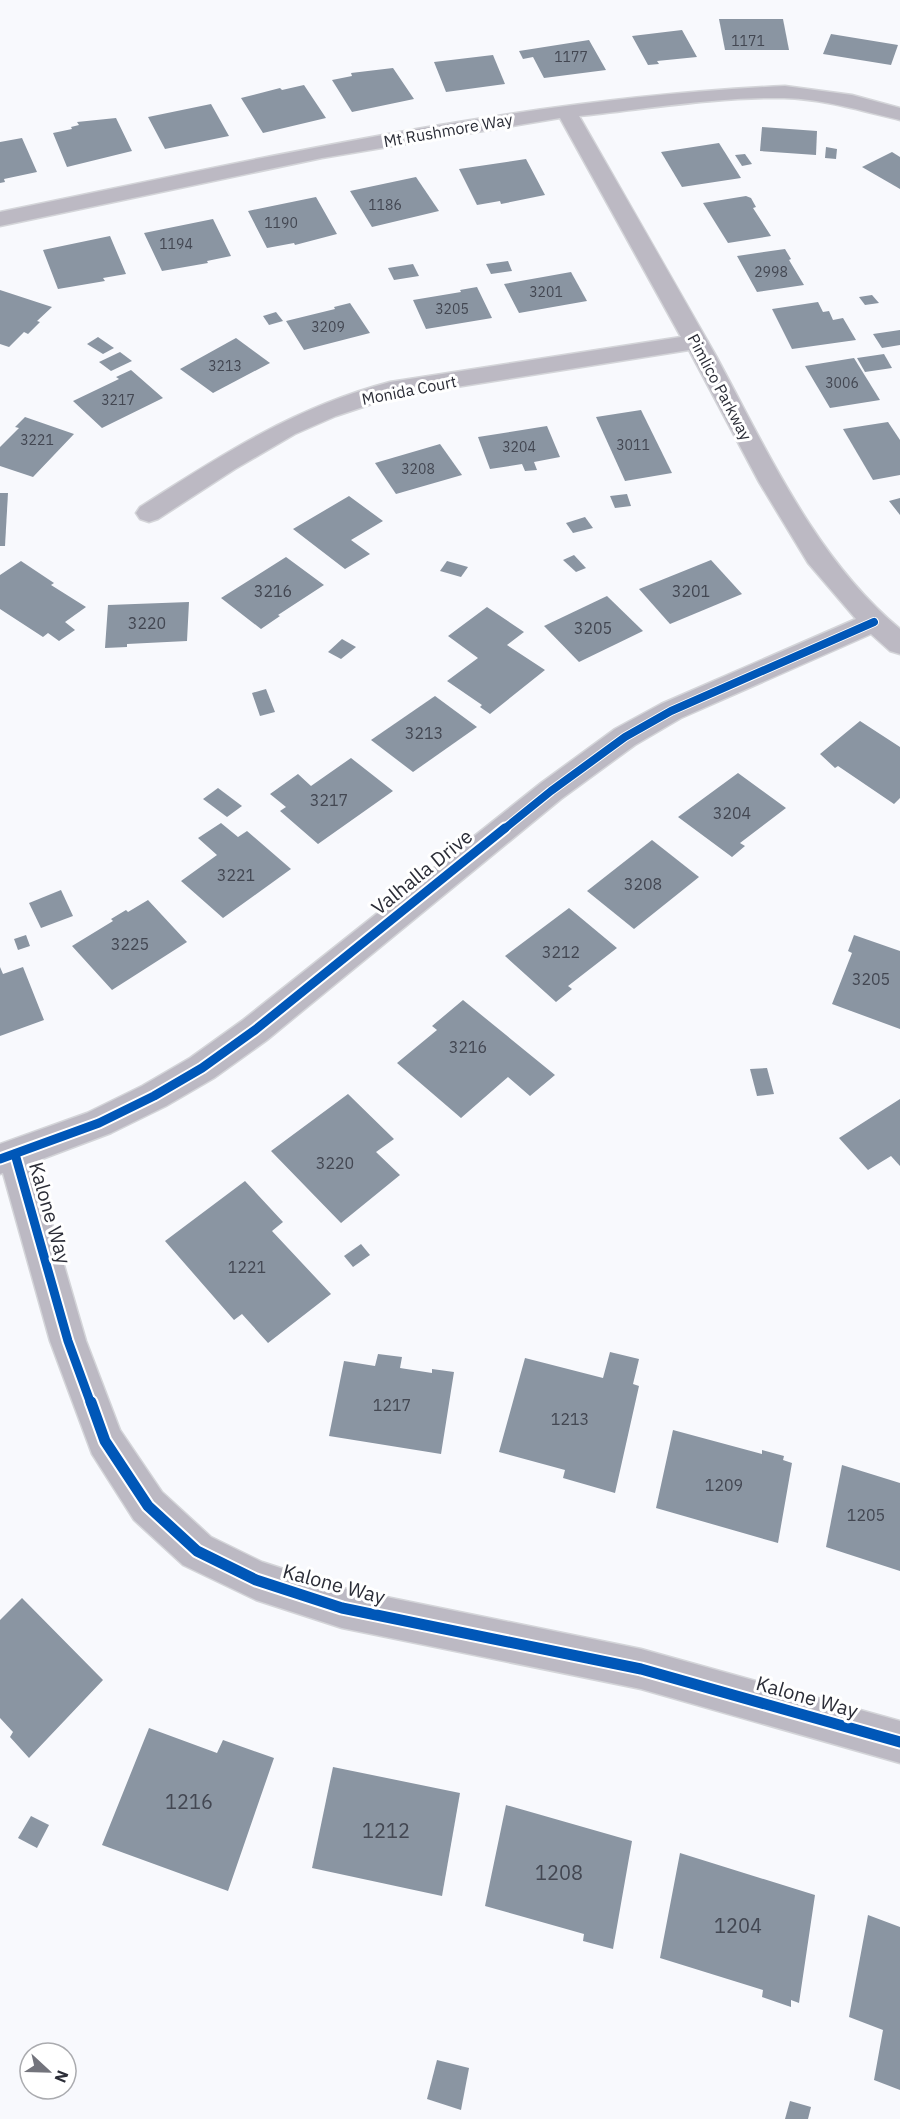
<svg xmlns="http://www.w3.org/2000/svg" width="900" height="2119" font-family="'IBM Plex Sans',sans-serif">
	<rect width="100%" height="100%" fill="#f8f9fd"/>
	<g fill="#8a95a2">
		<path d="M 719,19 L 783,19 L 789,50 L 725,50 Z"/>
		<path d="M 682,30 L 697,57 L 657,61 L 659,64 L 648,65 L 632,36 Z"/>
		<path d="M 831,34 L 898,45 L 891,65 L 823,54 Z"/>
		<path d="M 589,40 L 606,70 L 544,78 L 533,57 L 523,59 L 519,51 Z"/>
		<path d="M 493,55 L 505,84 L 446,92 L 434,62 Z"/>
		<path d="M 393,68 L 414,99 L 352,112 L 332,80 L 352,76 L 351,73 Z"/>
		<path d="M 304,85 L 326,118 L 263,133 L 241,98 L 280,88 L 282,90 Z"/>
		<path d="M 211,104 L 229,136 L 165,149 L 148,117 Z"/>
		<path d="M 116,118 L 132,151 L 67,167 L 53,133 L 72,129 L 71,127 L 79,125 L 77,122 Z"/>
		<path d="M 762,127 L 817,131 L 816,155 L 760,151 Z"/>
		<path d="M 22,138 L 37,172 L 4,179 L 5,182 L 0,183 L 0,142 Z"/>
		<path d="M 719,143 L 741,178 L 682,187 L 661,152 Z"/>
		<path d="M 826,147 L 837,149 L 836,159 L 825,158 Z"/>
		<path d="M 892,152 L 900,157 L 900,189 L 862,167 Z"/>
		<path d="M 745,154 L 752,164 L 742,166 L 735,155 Z"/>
		<path d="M 526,159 L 545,195 L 501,204 L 500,201 L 477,205 L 459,169 Z"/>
		<path d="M 416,177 L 439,211 L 372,227 L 350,191 Z"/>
		<path d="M 746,196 L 751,198 L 756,207 L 753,208 L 771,236 L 728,243 L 703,203 Z"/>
		<path d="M 316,197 L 337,234 L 295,245 L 294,243 L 267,248 L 248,211 Z"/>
		<path d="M 213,219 L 231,256 L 207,261 L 208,263 L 162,271 L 144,233 Z"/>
		<path d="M 110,236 L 126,274 L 103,278 L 105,281 L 58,289 L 43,250 Z"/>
		<path d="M 785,249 L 791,259 L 789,260 L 804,285 L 757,292 L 737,256 Z"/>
		<path d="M 508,261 L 512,271 L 491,274 L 486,264 Z"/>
		<path d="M 413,264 L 419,276 L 394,280 L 388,268 Z"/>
		<path d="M 571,272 L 587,301 L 519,313 L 504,284 Z"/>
		<path d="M 477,287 L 492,318 L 426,329 L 413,300 L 461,292 L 460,290 Z"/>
		<path d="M 0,290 L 52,307 L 37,321 L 40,322 L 28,334 L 24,332 L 9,347 L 0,344 Z"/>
		<path d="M 872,295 L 879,303 L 865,305 L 859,297 Z"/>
		<path d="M 818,302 L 823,312 L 829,311 L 833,320 L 843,318 L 856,340 L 792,349 L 772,309 Z"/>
		<path d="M 350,303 L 370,333 L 304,350 L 286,321 L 335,309 L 334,307 Z"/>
		<path d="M 276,312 L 283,321 L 269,325 L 263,316 Z"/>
		<path d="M 900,330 L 900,345 L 882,348 L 873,334 Z"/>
		<path d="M 98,337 L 114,348 L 103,354 L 87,344 Z"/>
		<path d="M 236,338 L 270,363 L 213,393 L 180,369 Z"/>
		<path d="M 120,352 L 132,361 L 111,371 L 99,362 Z"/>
		<path d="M 884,354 L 892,368 L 865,372 L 857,358 Z"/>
		<path d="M 854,358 L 880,400 L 830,408 L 805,366 Z"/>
		<path d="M 131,370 L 163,398 L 102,428 L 73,401 L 119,379 L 116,377 Z"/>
		<path d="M 641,410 L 672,473 L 625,481 L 596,417 Z"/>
		<path d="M 25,417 L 74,434 L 33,477 L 0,466 L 0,447 L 19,428 L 15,427 Z"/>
		<path d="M 888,422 L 900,440 L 900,475 L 873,480 L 843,429 Z"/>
		<path d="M 547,426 L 560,457 L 534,462 L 537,470 L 525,471 L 522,464 L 490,469 L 478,437 Z"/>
		<path d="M 440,444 L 462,475 L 396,494 L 375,463 Z"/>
		<path d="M 0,493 L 8,493 L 5,546 L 0,546 Z"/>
		<path d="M 627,494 L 631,506 L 615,508 L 610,496 Z"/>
		<path d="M 349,496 L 383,521 L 351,540 L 370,554 L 345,569 L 293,529 Z"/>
		<path d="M 900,498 L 900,515 L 889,501 Z"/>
		<path d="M 585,517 L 593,528 L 573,533 L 566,523 Z"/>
		<path d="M 574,555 L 586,568 L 576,572 L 563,560 Z"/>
		<path d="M 286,557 L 324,585 L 278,615 L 280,616 L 261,629 L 221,598 Z"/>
		<path d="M 711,560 L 742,594 L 670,624 L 639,589 Z"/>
		<path d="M 21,561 L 54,583 L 51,585 L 86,607 L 65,622 L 75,630 L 59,641 L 48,633 L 43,637 L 0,609 L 0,575 Z"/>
		<path d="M 447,561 L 468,567 L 461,577 L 440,571 Z"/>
		<path d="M 607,596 L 643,631 L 579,662 L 544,626 Z"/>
		<path d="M 189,602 L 187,641 L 127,644 L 127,647 L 105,648 L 108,605 Z"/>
		<path d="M 487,607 L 524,632 L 507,645 L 545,670 L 490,714 L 480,707 L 482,705 L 447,681 L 478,658 L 448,636 Z"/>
		<path d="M 342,639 L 356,647 L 341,659 L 328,652 Z"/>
		<path d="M 266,689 L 275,712 L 260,716 L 252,693 Z"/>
		<path d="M 435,696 L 477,727 L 413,772 L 371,740 Z"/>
		<path d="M 860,721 L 900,747 L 900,798 L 894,804 L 838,766 L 835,768 L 820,754 Z"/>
		<path d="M 351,758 L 393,791 L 318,844 L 280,811 L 286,807 L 270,794 L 298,774 L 311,786 Z"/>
		<path d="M 738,773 L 786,808 L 740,843 L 745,846 L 732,857 L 678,817 Z"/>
		<path d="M 218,788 L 242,806 L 227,817 L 203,799 Z"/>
		<path d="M 221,823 L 238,837 L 247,831 L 291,869 L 223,918 L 181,881 L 217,855 L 198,838 Z"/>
		<path d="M 652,840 L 699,877 L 634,929 L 587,891 Z"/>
		<path d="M 61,890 L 73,916 L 41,928 L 29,903 Z"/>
		<path d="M 148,900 L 187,942 L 112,990 L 72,946 L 113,921 L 111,919 L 126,910 L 128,912 Z"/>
		<path d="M 569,908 L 617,948 L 568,986 L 572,989 L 556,1002 L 505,956 Z"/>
		<path d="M 26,935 L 30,946 L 18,950 L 14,939 Z"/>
		<path d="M 854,935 L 900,951 L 900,1029 L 832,1004 L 852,953 L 848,951 Z"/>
		<path d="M 0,967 L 3,974 L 23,967 L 44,1020 L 0,1036 Z"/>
		<path d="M 463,1000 L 555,1075 L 530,1096 L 508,1077 L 461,1118 L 397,1063 L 437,1030 L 432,1026 Z"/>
		<path d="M 767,1068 L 774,1094 L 757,1096 L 750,1069 Z"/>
		<path d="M 348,1094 L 394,1139 L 376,1152 L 400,1175 L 341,1223 L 271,1151 Z"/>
		<path d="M 900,1099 L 900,1166 L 891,1156 L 868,1170 L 839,1138 Z"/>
		<path d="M 245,1181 L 283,1222 L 272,1231 L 331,1294 L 268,1343 L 242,1314 L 234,1320 L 165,1241 Z"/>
		<path d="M 361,1244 L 370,1255 L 353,1267 L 344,1256 Z"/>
		<path d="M 610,1352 L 639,1359 L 633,1384 L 639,1386 L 615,1493 L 563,1478 L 565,1470 L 499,1452 L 525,1358 L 603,1378 Z"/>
		<path d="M 378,1354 L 402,1357 L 400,1368 L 432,1373 L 432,1369 L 454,1372 L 441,1454 L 329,1436 L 344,1361 L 375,1366 Z"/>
		<path d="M 673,1430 L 762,1454 L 762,1450 L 784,1456 L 783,1460 L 792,1463 L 778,1543 L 656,1508 Z"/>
		<path d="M 842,1465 L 900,1483 L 900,1571 L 826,1547 Z"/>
		<path d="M 22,1598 L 103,1680 L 29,1758 L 10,1737 L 13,1732 L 0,1718 L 0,1620 Z"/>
		<path d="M 149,1728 L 217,1753 L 223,1740 L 274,1758 L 228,1891 L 102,1845 Z"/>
		<path d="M 333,1767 L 460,1793 L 442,1896 L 312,1868 Z"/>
		<path d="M 506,1805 L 632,1841 L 613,1949 L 583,1941 L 584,1934 L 485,1906 Z"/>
		<path d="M 31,1816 L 49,1825 L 37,1848 L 18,1838 Z"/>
		<path d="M 680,1853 L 815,1895 L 799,2003 L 791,2000 L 791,2007 L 762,1997 L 763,1990 L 660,1958 Z"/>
		<path d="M 868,1915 L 900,1927 L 900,2090 L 874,2080 L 883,2030 L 849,2017 Z"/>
		<path d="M 437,2060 L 469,2068 L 461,2110 L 427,2099 Z"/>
		<path d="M 790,2101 L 811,2107 L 808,2119 L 785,2119 Z"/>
	</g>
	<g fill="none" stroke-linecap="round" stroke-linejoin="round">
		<g stroke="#d4d5d9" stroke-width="3">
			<path id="minor" d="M 785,86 L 852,95 L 900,108 L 900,120 C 862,111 823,99 784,98 C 716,97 647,109 579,116 C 625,196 671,276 716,356 C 768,452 815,558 900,629 L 900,654 L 890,651 L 871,634 L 681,718 L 635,745 L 561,799 L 267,1040 L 214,1078 L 166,1106 L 111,1133 L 34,1162 L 86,1341 L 120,1430 L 162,1492 L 211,1537 L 262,1562 L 342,1588 L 641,1649 L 900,1721 L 900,1763 L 641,1689 L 342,1628 L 256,1600 L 183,1565 L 134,1520 L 92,1454 L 50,1341 L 3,1173 L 0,1174 L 0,1144 L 87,1113 L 142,1086 L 190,1058 L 243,1020 L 541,783 L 615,729 L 661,704 L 856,619 L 808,563 L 759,482 L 689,350 L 393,397 L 336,416 L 295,434 L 235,469 L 158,519 L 149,522 L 140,519 L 136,513 L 140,507 C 221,455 295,407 390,382 L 681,337 L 560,118 L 322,158 L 0,226 L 0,212 C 259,159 520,98 785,86 Z"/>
		</g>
		<use href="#minor" fill="#bcb9c3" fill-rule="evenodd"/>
		<g stroke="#fff" stroke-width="10">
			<path id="cycleway-far2" d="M 503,830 L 551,791 L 625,737 L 671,711 L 874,622"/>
		</g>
		<g stroke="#fff" stroke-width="13">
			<g id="cycleway-far1">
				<path d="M 15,1154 L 68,1341 L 91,1404"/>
				<path d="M 0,1159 L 99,1123 L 154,1096 L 202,1068 L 255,1030 L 505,828"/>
			</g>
		</g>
		<g stroke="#fff" stroke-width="15">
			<path id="cycleway" d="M 91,1402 L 105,1441 L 148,1506 L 197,1551 L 256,1580 L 342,1608 L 641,1669 L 900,1742"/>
		</g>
		<use href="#cycleway-far2" stroke="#0057b8" stroke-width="8"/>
		<use href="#cycleway-far1" stroke="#0057b8" stroke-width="9"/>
		<use href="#cycleway" stroke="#0057b8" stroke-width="11"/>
	</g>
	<g text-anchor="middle" stroke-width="6" stroke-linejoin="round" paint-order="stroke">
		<g font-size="14" fill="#434752">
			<text x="748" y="46">1171</text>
			<text x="571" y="62">1177</text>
			<text x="385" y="210">1186</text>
			<text x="281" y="228">1190</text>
			<text x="176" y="249">1194</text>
			<text x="771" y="277">2998</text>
			<text x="546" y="297">3201</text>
			<text x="452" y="314">3205</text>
			<text x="328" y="332">3209</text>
			<text x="225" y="371">3213</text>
			<text x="842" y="388">3006</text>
			<text x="118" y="405">3217</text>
			<text x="37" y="445">3221</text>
			<text x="633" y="450">3011</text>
			<text x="519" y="452">3204</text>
			<text x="418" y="474">3208</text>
		</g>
		<g font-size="16" fill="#2b2d37" stroke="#fff">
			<text transform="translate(448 130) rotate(-10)" y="6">Mt Rushmore Way</text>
			<text transform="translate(720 387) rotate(62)" y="6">Pimlico Parkway</text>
			<text transform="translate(409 390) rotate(-11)" y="6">Monida Court</text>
		</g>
		<g font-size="16" fill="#434752">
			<text x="273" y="597">3216</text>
			<text x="691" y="597">3201</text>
			<text x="147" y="629">3220</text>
			<text x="593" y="634">3205</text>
			<text x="424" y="739">3213</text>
			<text x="329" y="806">3217</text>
			<text x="732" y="819">3204</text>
			<text x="236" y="881">3221</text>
			<text x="643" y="890">3208</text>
			<text x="130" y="950">3225</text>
			<text x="561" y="958">3212</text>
			<text x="871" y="985">3205</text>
			<text x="468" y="1053">3216</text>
			<text x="335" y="1169">3220</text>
			<text x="247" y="1273">1221</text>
			<text x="392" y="1411">1217</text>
			<text x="570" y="1425">1213</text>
			<text x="724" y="1491">1209</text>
			<text x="866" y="1521">1205</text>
		</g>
		<g font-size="20" fill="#2b2d37" stroke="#fff">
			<text transform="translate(422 872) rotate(-39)" y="7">Valhalla Drive</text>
			<text transform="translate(50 1213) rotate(74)" y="7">Kalone Way</text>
			<text transform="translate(334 1584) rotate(15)" y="7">Kalone Way</text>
			<text transform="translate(807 1697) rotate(16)" y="7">Kalone Way</text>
		</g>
		<g font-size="20" fill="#434752">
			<text x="189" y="1809">1216</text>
			<text x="386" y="1838">1212</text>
			<text x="559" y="1880">1208</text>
			<text x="738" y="1933">1204</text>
		</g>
	</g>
	<g transform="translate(48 2071) rotate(112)"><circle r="28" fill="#ffffff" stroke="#aaabaf" stroke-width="1.5"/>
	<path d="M0-4.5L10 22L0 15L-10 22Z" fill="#73747c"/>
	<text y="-9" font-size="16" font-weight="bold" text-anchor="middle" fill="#2b2d37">N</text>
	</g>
</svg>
